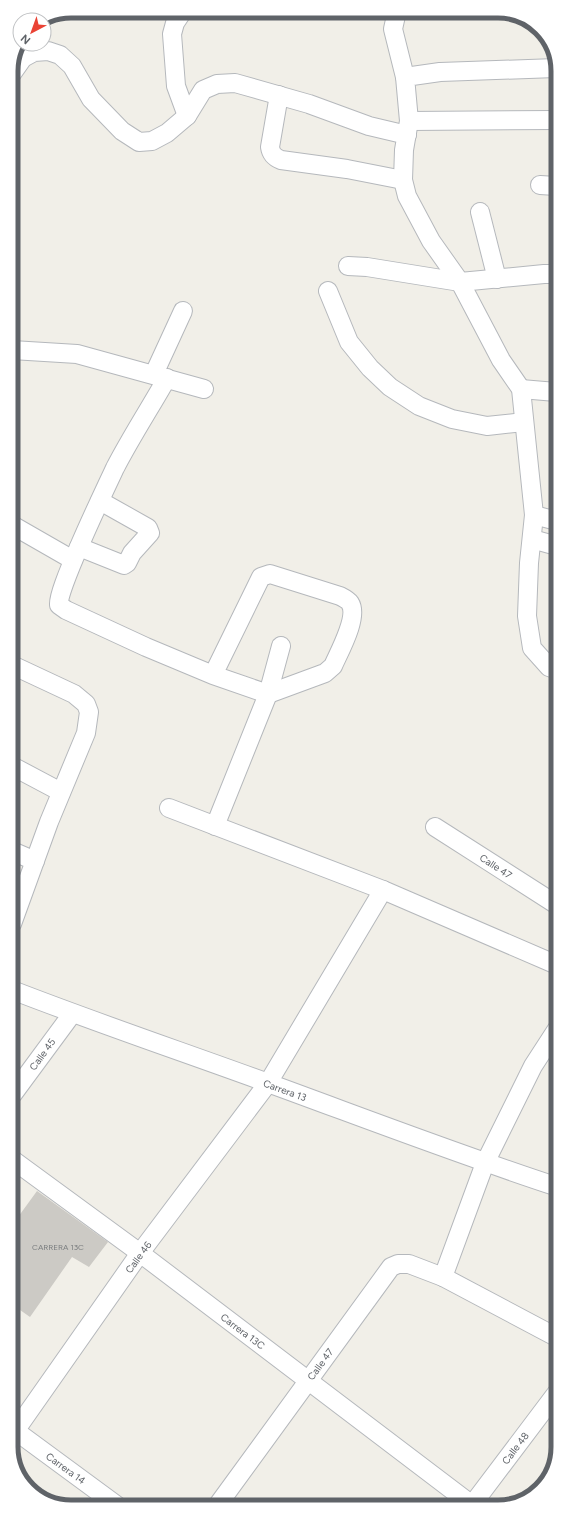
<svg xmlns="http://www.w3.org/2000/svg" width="569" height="1518" font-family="Figtree,sans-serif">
	<rect width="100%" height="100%" fill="#f1efe8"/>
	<path fill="#cccac5" d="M 37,1191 L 108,1242 L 89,1267 L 72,1257 L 30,1317 L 13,1305 L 13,1224 Z"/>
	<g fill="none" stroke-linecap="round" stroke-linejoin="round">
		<g stroke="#b5b8bc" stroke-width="20">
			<g id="minor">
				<path d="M 183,11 L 175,23 L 172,34 L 176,86 L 187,116"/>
				<path d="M 397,11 L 393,29 L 405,77"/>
				<path d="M 556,68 L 440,72 L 405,77 L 409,121 L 404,150 L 403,180 L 407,196 L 431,241 L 460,282 L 501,360 L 521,389 L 534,515 L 529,563 L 527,616 L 532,648 L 549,667 L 557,670"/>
				<path d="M 11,75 L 23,58 L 34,52 L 48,51 L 60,55 L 72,66 L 91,99 L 122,131 L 139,142 L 152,141 L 167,133 L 187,116 L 203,90 L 217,84 L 235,83 L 309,104 L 369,126 L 407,135"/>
				<path d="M 279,95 L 270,147 C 271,154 274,157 281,160 L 347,169 L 403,180"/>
				<path d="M 409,121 L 556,120"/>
				<path d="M 540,185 L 556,186"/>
				<path d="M 480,212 L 497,279"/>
				<path d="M 348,266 L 367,267 L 460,282 L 544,274 L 556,274"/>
				<path d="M 328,291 L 349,342 L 370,368 L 390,387 L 419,406 L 452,419 L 487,426 L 524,422"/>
				<path d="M 12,350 L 77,354 L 204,389"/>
				<path d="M 154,374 L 183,311"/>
				<path d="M 167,378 C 150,408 131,437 115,468 C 107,485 55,594 59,605 L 66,610 L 146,647 L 213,675 L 268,694 L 325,673 L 333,666 C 339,652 359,617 350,603 C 348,600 344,598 340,596 L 270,574 L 261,577 L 213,675"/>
				<path d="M 521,389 L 556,392"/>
				<path d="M 534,515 L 557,521"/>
				<path d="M 12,525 L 73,560"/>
				<path d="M 532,539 L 557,546"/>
				<path d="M 79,547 L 124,565 L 127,563 L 132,553 L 150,533 L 148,528 L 100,501"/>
				<path d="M 12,665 L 74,694 L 86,704 L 89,712 L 86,733 L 49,822 L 12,924"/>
				<path d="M 12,766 L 61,792"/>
				<path d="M 215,826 L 268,694 L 281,646"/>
				<path d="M 435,827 L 557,905"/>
				<path d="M 12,851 L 35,861"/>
				<path d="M 383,890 L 557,965"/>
				<path d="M 12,990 C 97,1023 183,1052 268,1083 C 364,1118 460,1155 558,1187"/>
				<path d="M 13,1094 L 72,1014"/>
				<path d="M 13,1160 L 140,1253 L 472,1505"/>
				<path d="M 443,1277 L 485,1163 L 533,1066 L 557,1029"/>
				<path d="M 13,1429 L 119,1507"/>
				<path d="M 13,1434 L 140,1253 L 268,1083 L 383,890 L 169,808"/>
				<path d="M 472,1505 L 558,1391"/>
				<path d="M 217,1506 L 391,1267 L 398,1264 L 409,1264 L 443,1277 L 558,1338"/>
			</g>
		</g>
		<use href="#minor" stroke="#fff" stroke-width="18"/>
	</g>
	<g text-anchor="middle" stroke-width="4" stroke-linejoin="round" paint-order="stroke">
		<g font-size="8" fill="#7a7d7f">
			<text x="58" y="1250">CARRERA 13C</text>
		</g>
		<g font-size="10" fill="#5f6368" stroke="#fff">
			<text transform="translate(496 866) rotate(33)" y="4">Calle 47</text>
			<text transform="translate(42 1054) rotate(-54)" y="4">Calle 45</text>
			<text transform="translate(285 1090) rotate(20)" y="4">Carrera 13</text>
			<text transform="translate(138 1257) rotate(-54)" y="4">Calle 46</text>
			<text transform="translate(243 1331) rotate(37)" y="4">Carrera 13C</text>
			<text transform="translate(320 1364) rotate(-54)" y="4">Calle 47</text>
			<text transform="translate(515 1448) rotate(-53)" y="4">Calle 48</text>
			<text transform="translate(66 1468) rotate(36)" y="4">Carrera 14</text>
		</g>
	</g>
	<path d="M0 0H569V1518H0ZM71 18H498A53 53 0 0 1 551 71V1447A53 53 0 0 1 498 1500H71A53 53 0 0 1 18 1447V71A53 53 0 0 1 71 18Z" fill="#fff" fill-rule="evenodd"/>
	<path fill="none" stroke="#5f6368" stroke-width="5" d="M71 18H498A53 53 0 0 1 551 71V1447A53 53 0 0 1 498 1500H71A53 53 0 0 1 18 1447V71A53 53 0 0 1 71 18Z"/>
	<g transform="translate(32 32) rotate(221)"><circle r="19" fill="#ffffff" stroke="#bfc1c3"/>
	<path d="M0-3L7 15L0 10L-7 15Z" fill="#ea4335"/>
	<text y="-6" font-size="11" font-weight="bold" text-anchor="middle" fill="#5f6368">N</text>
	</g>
</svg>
